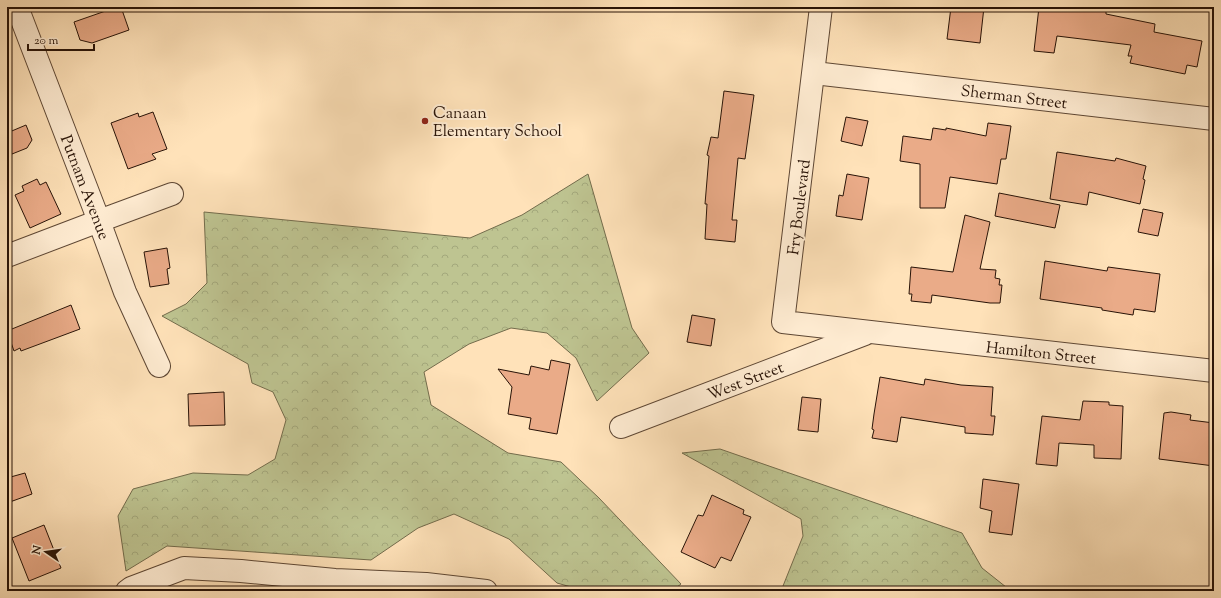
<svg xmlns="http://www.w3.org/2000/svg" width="1221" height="598" font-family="'Sorts Mill Goudy',serif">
	<defs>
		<pattern id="forest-crowns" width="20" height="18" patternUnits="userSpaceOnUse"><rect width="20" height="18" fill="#bec491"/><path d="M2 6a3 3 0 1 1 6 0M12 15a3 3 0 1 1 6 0" fill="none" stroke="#a3a87c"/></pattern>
	</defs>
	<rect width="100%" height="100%" fill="#ffe2b9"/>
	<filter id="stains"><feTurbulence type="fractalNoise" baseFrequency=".005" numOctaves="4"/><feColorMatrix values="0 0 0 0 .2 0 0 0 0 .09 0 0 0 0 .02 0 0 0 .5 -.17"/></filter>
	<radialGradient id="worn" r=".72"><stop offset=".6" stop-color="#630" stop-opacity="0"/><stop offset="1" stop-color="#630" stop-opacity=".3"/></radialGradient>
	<g fill="url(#forest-crowns)" stroke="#736c4c">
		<path d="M 588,174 L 632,328 L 649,353 L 597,401 L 576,358 L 547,333 L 511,328 L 469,344 L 424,372 L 431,405 L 508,453 L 561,462 L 599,498 L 681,584 L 672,591 L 585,591 L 557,583 L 509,539 L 454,514 L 418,528 L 371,560 L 167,546 L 126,571 L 118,516 L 133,489 L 193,473 L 248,475 L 275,459 L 286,420 L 273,392 L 252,383 L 248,364 L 162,316 L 186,304 L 207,283 L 204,212 L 470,238 L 522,215 Z"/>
		<path d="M 720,449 L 962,533 L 982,568 L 1011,591 L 781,591 L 803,536 L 801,519 L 682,453 Z"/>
	</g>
	<g fill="#eaab88" stroke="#281307">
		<path d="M 117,7 L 121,7 L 129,30 L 92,43 L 80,40 L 74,22 Z"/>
		<path d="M 951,7 L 984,7 L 980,43 L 947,39 Z"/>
		<path d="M 1039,7 L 1087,7 L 1106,9 L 1106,14 L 1155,24 L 1154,32 L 1202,41 L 1197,67 L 1187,65 L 1185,74 L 1130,63 L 1132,56 L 1128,56 L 1131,45 L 1057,36 L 1054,53 L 1034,51 Z"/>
		<path d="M 724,91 L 754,95 L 745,159 L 738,158 L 732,220 L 737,220 L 735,242 L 705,239 L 707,204 L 705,204 L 709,156 L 707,155 L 711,137 L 718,138 Z"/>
		<path d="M 153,112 L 167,149 L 152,154 L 156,159 L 128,169 L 111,123 L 138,113 L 139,117 Z"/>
		<path d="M 846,117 L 868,121 L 862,146 L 841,141 Z"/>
		<path d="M 988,123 L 1011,126 L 1006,159 L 1001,159 L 997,184 L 950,177 L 945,208 L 920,208 L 920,164 L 900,161 L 903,136 L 931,140 L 933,128 L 946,130 L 946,128 L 986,136 Z"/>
		<path d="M 26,125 L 32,140 L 27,148 L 7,156 L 7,133 Z"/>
		<path d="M 1057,152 L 1115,161 L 1116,158 L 1146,166 L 1143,179 L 1145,180 L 1140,204 L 1089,192 L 1087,205 L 1050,199 Z"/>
		<path d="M 847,174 L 869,178 L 862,220 L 836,216 L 839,195 L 843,196 Z"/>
		<path d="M 37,179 L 40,185 L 46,182 L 61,214 L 30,228 L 15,195 L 24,191 L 22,186 Z"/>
		<path d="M 999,193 L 1060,205 L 1055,228 L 995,216 Z"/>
		<path d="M 1143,209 L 1163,213 L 1158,236 L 1138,232 Z"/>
		<path d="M 965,215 L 990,222 L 980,269 L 996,270 L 995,278 L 1000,279 L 999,285 L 1002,285 L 1000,303 L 990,303 L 932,295 L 931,303 L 911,301 L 912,294 L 909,294 L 911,267 L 953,272 Z"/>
		<path d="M 167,248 L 170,268 L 167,269 L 169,284 L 150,287 L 144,252 Z"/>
		<path d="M 1045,261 L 1107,271 L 1108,267 L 1160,274 L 1155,312 L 1134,309 L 1133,315 L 1102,310 L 1102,308 L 1040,299 Z"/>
		<path d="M 71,305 L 80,329 L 21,351 L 20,348 L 14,351 L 7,331 Z"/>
		<path d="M 692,315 L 715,319 L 711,346 L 687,342 Z"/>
		<path d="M 551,360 L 570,364 L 557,434 L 529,429 L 531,418 L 508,414 L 512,387 L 498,369 L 529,375 L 531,366 L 549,370 Z"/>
		<path d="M 880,377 L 924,385 L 925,379 L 961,385 L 993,387 L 991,416 L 995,416 L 993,435 L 965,433 L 965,427 L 901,417 L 897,442 L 872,438 L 874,430 L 872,429 L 874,414 Z"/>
		<path d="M 224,392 L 225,425 L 189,426 L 188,394 Z"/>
		<path d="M 802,397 L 821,399 L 818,432 L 798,430 Z"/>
		<path d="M 1083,401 L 1109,402 L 1109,405 L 1123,406 L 1121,459 L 1094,458 L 1094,445 L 1059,443 L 1057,466 L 1036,464 L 1042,416 L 1080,420 Z"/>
		<path d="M 1171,412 L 1191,415 L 1190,420 L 1214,423 L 1214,466 L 1159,459 L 1164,413 Z"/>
		<path d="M 25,473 L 32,494 L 7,503 L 7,478 Z"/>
		<path d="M 983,479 L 1019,484 L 1012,535 L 989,532 L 992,511 L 980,508 Z"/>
		<path d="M 712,495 L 744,510 L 743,514 L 751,517 L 731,561 L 721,557 L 715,568 L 681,552 L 698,515 L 703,516 Z"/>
		<path d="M 44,525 L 61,568 L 29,581 L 12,538 Z"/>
	</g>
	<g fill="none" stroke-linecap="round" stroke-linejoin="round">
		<g stroke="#5e4734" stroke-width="24">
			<g id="minor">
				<path d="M 17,7 L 99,221 L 125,292 L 159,366"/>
				<path d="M 821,7 L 783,322 L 1214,371"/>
				<path d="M 814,73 L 1214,119"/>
				<path d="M 7,256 L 99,221 L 172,194"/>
				<path d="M 621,427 L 865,334"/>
				<path d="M 127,591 L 131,588 L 184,568 L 241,571 L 335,580 L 426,584 L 486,591"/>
			</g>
		</g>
		<use href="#minor" stroke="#ffecd2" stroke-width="22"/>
	</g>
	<circle fill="#8f2418" stroke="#ffecd2" stroke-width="1.5" cx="425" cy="121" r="4"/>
	<g text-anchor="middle" stroke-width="4" stroke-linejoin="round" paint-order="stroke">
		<g font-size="16" fill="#281307" stroke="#ffecd2">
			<text transform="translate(1014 96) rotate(7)" y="6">Sherman Street</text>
			<text transform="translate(86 187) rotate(69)" y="6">Putnam Avenue</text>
			<text transform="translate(798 207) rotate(-83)" y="6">Fry Boulevard</text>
			<text transform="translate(1041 352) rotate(6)" y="6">Hamilton Street</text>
			<text transform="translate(745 380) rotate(-21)" y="6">West Street</text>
		</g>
		<g font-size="16" fill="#281307" stroke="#ffecd2" text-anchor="start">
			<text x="433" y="118">Canaan<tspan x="433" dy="18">Elementary School</tspan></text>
		</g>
	</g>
	<rect width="1221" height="598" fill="none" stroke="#ffe2b9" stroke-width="24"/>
	<rect x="8" y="8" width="1205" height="582" fill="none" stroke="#281307" stroke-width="2"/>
	<rect x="12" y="12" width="1197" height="574" fill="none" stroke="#281307"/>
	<g transform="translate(46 552) rotate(283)" stroke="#ffecd2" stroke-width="3" paint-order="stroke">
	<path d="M0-3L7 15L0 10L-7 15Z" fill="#281307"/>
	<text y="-6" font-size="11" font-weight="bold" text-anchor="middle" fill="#281307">N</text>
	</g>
	<path d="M28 44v6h66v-6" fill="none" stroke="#281307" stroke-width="2"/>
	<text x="34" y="44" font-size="12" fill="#281307" stroke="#ffecd2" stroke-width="3" paint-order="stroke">20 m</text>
	<rect width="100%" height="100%" filter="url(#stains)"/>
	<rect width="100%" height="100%" fill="url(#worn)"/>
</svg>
